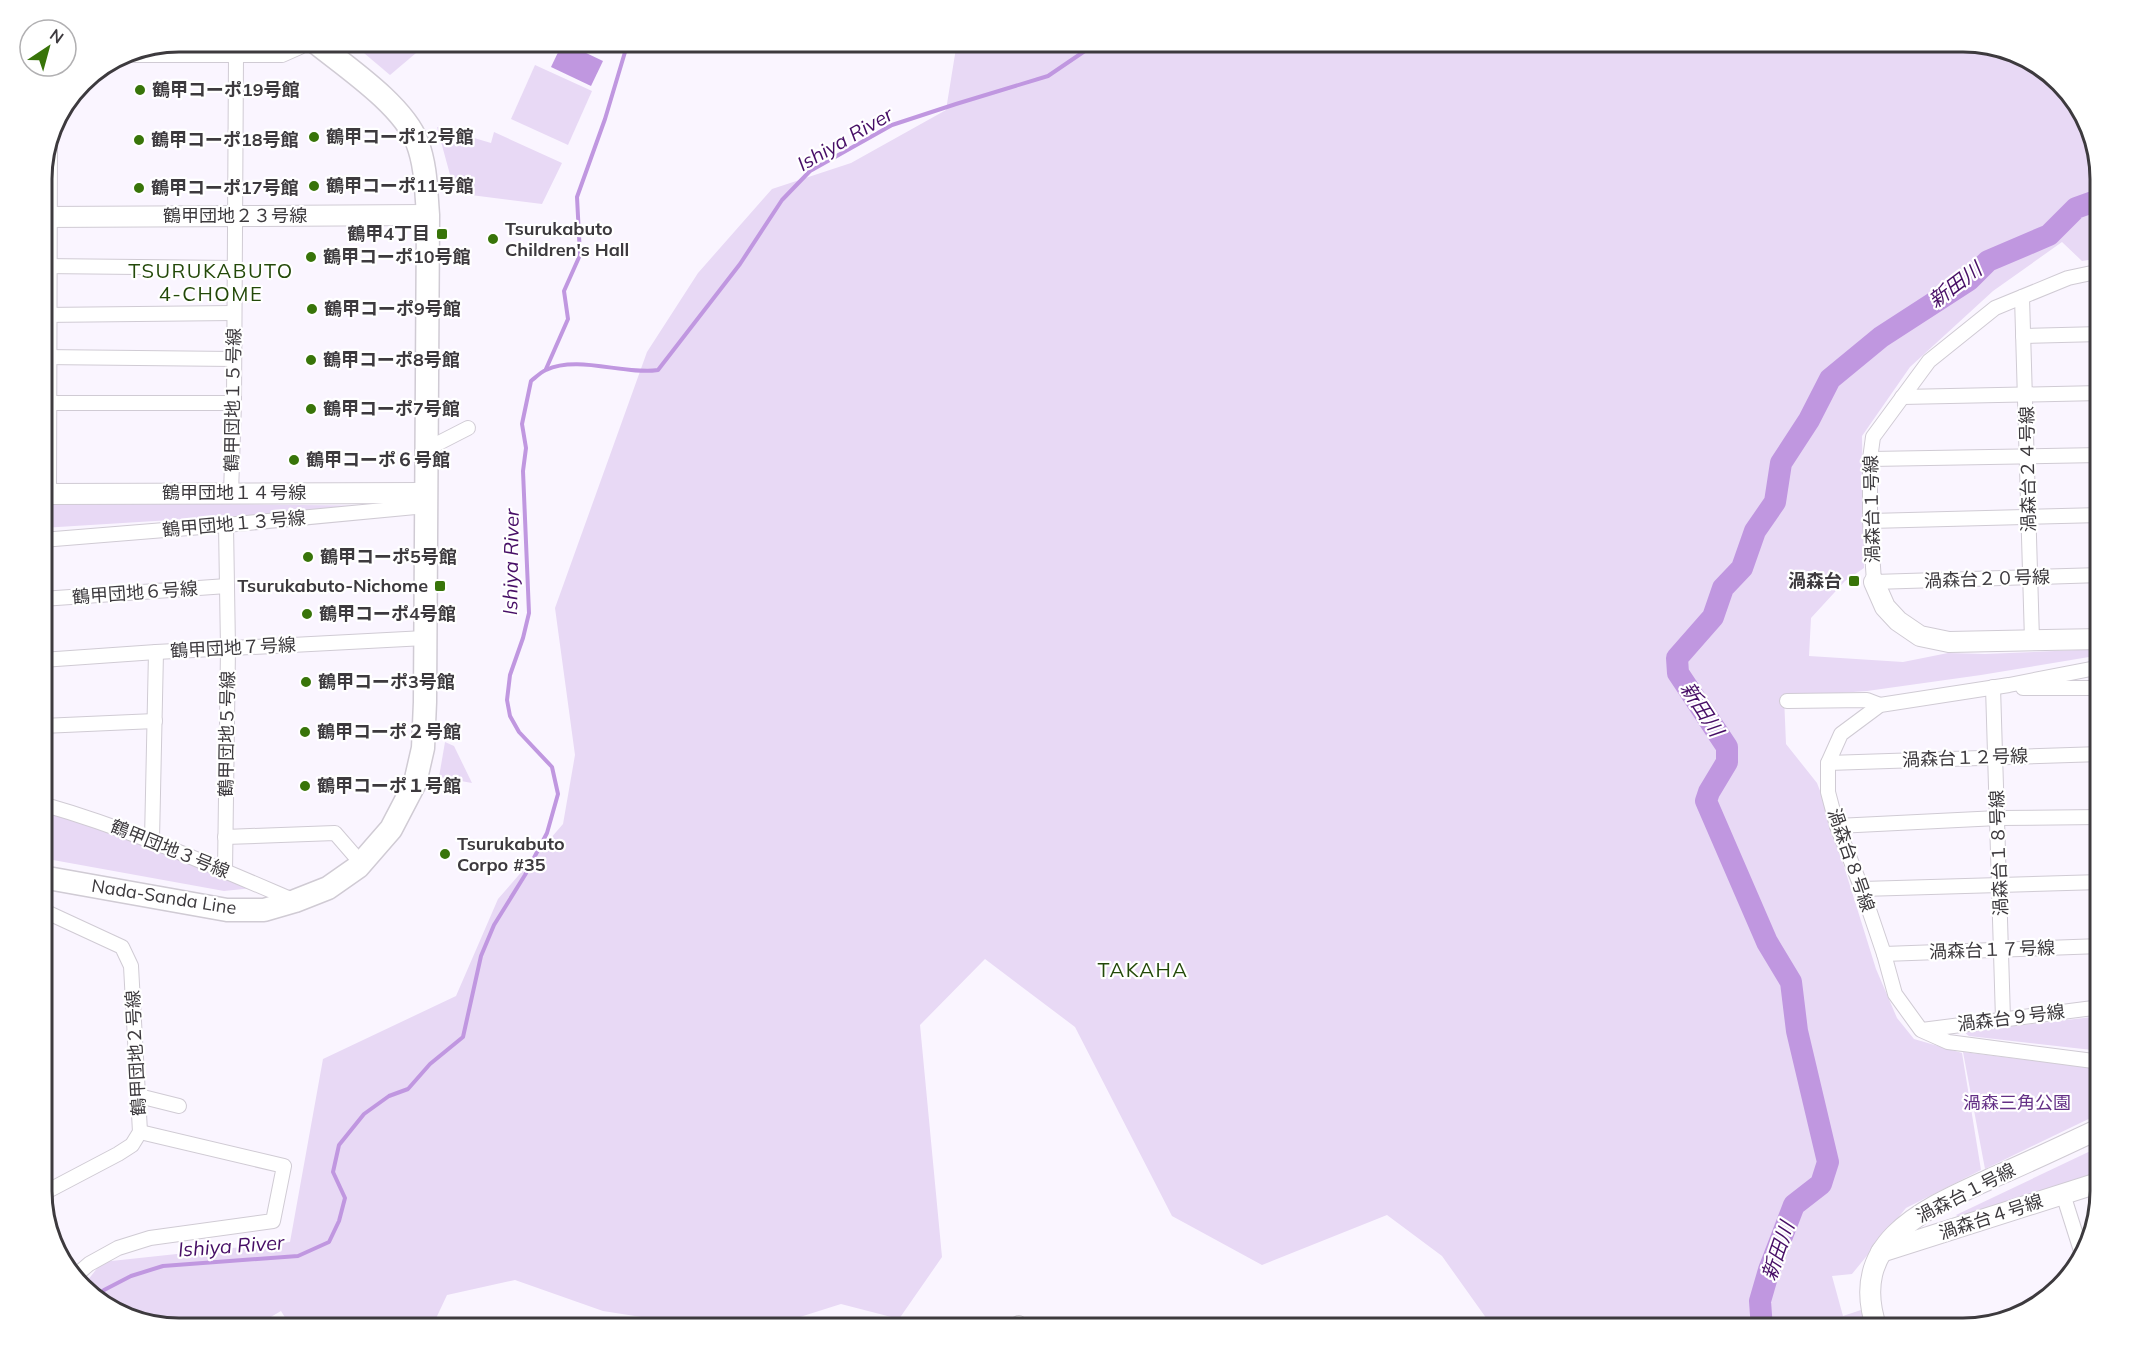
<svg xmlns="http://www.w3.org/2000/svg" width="2143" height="1371" font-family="Mulish,'Noto Sans JP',sans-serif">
	<rect width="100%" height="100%" fill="#faf5ff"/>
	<g fill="#e8d9f5">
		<path d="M 351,42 L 429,42 L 390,75 Z"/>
		<path d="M 491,42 L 540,42 L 534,47 Z"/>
		<path d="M 957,42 L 1964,42 L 2040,65 L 2083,111 L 2101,179 L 2101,258 L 2082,261 L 2062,242 L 1993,291 L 1910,367 L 1862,436 L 1864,568 L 1845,581 L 1811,618 L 1809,656 L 1903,662 L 1948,653 L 1985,654 L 2101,649 L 2101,655 L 1981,675 L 1867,691 L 1784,697 L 1786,744 L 1817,783 L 1822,796 L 1876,969 L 1897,1018 L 1914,1039 L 1962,1053 L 1981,1170 L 1906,1208 L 1852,1274 L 1832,1276 L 1843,1316 L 1861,1310 L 1866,1329 L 1494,1329 L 1442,1256 L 1387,1215 L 1262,1265 L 1172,1216 L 1075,1027 L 985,959 L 920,1025 L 942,1257 L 899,1319 L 841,1304 L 762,1329 L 718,1329 L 603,1311 L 515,1280 L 447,1295 L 431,1329 L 292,1329 L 281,1311 L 250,1329 L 179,1329 L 103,1306 L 84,1285 L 102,1262 L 290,1242 L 323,1059 L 456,996 L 498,899 L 563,824 L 575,755 L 555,608 L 647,352 L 698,273 L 772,189 L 851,163 L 946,110 Z"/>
		<path d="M 535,65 L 592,91 L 568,145 L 511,119 Z"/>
		<path d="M 437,127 L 491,143 L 494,132 L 562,163 L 542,204 L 455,193 Z"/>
		<path d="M 42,502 L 395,506 L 42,528 Z"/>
		<path d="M 445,742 L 454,746 L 472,783 L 439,777 Z"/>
		<path d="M 42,812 L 109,830 L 253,888 L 224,891 L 42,858 Z"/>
		<path d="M 2101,1016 L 2101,1051 L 1969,1036 L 1964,1032 Z"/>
		<path d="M 1963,1052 L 2101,1069 L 2101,1113 L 1985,1169 Z"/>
		<path d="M 2101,1146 L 2101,1174 L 1962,1220 L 1956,1215 Z"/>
	</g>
	<path fill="#c097e0" d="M 563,42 L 603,61 L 591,86 L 551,67 Z"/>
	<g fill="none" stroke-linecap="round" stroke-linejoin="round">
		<g stroke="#c097e0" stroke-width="4">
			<path d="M 546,369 L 568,319 L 564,291 L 580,255 L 577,197 L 605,119 L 628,42"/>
			<path d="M 97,1300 L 104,1290 L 131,1276 L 163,1266 L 298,1256 L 329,1242 L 339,1221 L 345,1198 L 333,1172 L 339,1145 L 364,1114 L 389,1096 L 408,1089 L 430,1064 L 463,1037 L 481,956 L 494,925 L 525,875 L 547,833 L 558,794 L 552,767 L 519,732 L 510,716 L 507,700 L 510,675 L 523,638 L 529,613 L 523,471 L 526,448 L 522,424 L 531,381 C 536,377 541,372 546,370 C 578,355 624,375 658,370 L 740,264 L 782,200 L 810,171 L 892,125 L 956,104 L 1048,76 L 1098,42"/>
		</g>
		<path stroke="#c097e0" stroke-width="22" d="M 1762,1329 L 1760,1301 L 1769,1270 L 1794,1205 L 1821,1184 L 1828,1162 L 1797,1031 L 1791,982 L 1767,942 L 1706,801 L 1709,792 L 1727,762 L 1727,747 L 1678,673 L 1677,658 L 1713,617 L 1723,588 L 1742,568 L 1755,531 L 1775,502 L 1781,463 L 1809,420 L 1830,379 L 1881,337 L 1969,280 L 1988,261 L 2049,235 L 2076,208 L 2101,199"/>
		<g stroke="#d0cbd4" stroke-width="16">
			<g id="street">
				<path d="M 122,55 L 282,55 L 300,47 L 303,42"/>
				<path d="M 42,266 L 235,268"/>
				<path d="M 2101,271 L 2068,278 L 1995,308 L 1929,361 L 1873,437 L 1870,459 L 1870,521 L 1874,582 L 2101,575"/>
				<path d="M 2022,297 L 2032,640"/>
				<path d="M 42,315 L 234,313"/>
				<path d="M 2023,336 L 2101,334"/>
				<path d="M 42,357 L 234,359"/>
				<path d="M 1902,397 L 2101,393"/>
				<path d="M 42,403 L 234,403"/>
				<path d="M 427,449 L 468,428"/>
				<path d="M 1870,459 L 2101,455"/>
				<path d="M 231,493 L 234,403 L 236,55"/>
				<path d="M 49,494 L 50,138"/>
				<path d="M 1870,521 L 2101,515"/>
				<path d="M 42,540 L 226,525 L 426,506"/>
				<path d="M 42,599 L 227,586"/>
				<path d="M 42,660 L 156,652 L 425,638"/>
				<path d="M 2101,667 L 2009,685 L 1880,705 L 1841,734 L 1828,763 L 1828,792 L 1837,826 L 1862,889 L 1884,954 L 1895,994 L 1921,1030 L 1948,1042 L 2101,1062"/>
				<path d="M 1993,687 L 2003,1019"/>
				<path d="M 2023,688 L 2101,688"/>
				<path d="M 1787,701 L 1867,700 L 1880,705"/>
				<path d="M 42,726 L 155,721"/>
				<path d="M 1828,763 L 2101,754"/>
				<path d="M 42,804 C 130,829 211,865 295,901"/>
				<path d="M 1837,826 L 1998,818 L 2101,817"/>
				<path d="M 225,837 L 335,833 L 361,863"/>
				<path d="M 152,840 L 156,652"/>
				<path d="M 225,871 L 228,648 L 226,525"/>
				<path d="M 1862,889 L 2101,882"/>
				<path d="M 42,910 L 122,947 L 131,966 L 140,1132 L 132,1145 L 118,1154 L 42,1194"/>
				<path d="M 1884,954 L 2101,946"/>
				<path d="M 1922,1030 L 2101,1007"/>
				<path d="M 139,1096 L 179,1106"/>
				<path d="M 2063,1194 L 2082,1254"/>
				<path d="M 75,1276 L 89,1264 L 118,1248 L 150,1238 L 273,1221 L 284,1166 L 140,1132"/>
				<path d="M 1007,1329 L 1019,1323"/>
			</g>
		</g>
		<g stroke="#d0cbd4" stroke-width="22">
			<g id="secondary">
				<path d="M 42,217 L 428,215"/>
				<path d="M 42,494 L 426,493"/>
				<path d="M 1874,582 L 1885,607 L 1898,621 L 1920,636 L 1949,642 L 2101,639"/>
				<path d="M 1881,1252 L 2101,1182"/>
				<path d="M 1877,1329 C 1846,1240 1927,1208 1992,1178 C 2029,1162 2065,1145 2101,1128"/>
			</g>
		</g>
		<g stroke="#d0cbd4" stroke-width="25">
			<path id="primary" d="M 42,877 L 227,910 L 264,910 L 295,901 L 328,888 L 358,867 L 391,829 L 415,783 L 423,748 L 425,702 L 428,215 C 426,190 426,165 417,142 C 403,105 346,67 315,42"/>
		</g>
		<use href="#street" stroke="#fff" stroke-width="14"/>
		<use href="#secondary" stroke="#fff" stroke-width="20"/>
		<use href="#primary" stroke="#fff" stroke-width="22"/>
	</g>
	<g fill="#387409" stroke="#fff" stroke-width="2">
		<circle cx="140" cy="90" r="6"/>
		<circle cx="314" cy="137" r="6"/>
		<circle cx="139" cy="140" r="6"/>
		<circle cx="314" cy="186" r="6"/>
		<circle cx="139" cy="188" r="6"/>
		<rect x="436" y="228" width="12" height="12" rx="3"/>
		<circle cx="493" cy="239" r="6"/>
		<circle cx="311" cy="257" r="6"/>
		<circle cx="312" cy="309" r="6"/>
		<circle cx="311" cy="360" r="6"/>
		<circle cx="311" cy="409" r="6"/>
		<circle cx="294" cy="460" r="6"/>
		<circle cx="308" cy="557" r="6"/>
		<rect x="1848" y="575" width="12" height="12" rx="3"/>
		<rect x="434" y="580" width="12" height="12" rx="3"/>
		<circle cx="307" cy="614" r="6"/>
		<circle cx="306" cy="682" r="6"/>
		<circle cx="305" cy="732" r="6"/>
		<circle cx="305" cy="786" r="6"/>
		<circle cx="445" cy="854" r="6"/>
	</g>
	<g text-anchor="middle" stroke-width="4.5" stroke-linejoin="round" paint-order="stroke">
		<g font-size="18" font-weight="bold" fill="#3d3a3e" stroke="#fff" text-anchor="start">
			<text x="152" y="96">鶴甲コーポ19号館</text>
			<text x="326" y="143">鶴甲コーポ12号館</text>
			<text x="151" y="146">鶴甲コーポ18号館</text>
			<text x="326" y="192">鶴甲コーポ11号館</text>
			<text x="151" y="194">鶴甲コーポ17号館</text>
			<text x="505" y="235">Tsurukabuto<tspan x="505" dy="21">Children's Hall</tspan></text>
			<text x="430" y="240" text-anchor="end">鶴甲4丁目</text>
			<text x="323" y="263">鶴甲コーポ10号館</text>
			<text x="324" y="315">鶴甲コーポ9号館</text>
			<text x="323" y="366">鶴甲コーポ8号館</text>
			<text x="323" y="415">鶴甲コーポ7号館</text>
			<text x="306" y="466">鶴甲コーポ６号館</text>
			<text x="320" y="563">鶴甲コーポ5号館</text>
			<text x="1842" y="587" text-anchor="end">渦森台</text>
			<text x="428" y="592" text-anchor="end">Tsurukabuto-Nichome</text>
			<text x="319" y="620">鶴甲コーポ4号館</text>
			<text x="318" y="688">鶴甲コーポ3号館</text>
			<text x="317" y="738">鶴甲コーポ２号館</text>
			<text x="317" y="792">鶴甲コーポ１号館</text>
			<text x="457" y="850">Tsurukabuto<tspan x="457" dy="21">Corpo #35</tspan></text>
		</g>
		<g font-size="18" fill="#3d3a3e" stroke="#fff">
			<text x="235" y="222">鶴甲団地２３号線</text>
			<text transform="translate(233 400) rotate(-89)" y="6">鶴甲団地１５号線</text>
			<text transform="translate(2028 469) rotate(-91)" y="6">渦森台２４号線</text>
			<text x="234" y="499">鶴甲団地１４号線</text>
			<text transform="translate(1872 509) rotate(-91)" y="6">渦森台１号線</text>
			<text transform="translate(234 524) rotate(-5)" y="6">鶴甲団地１３号線</text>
			<text transform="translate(1987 579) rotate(-2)" y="6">渦森台２０号線</text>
			<text transform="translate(135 593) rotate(-4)" y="6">鶴甲団地６号線</text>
			<text transform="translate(233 648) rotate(-3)" y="6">鶴甲団地７号線</text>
			<text transform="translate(227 734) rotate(-89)" y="6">鶴甲団地５号線</text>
			<text transform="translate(1965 758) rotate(-2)" y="6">渦森台１２号線</text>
			<text transform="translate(170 849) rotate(22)" y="6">鶴甲団地３号線</text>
			<text transform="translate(1999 853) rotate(-92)" y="6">渦森台１８号線</text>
			<text transform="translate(1851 860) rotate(71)" y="6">渦森台８号線</text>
			<text transform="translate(164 897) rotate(9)" y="6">Nada-Sanda Line</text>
			<text transform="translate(1992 950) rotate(-2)" y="6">渦森台１７号線</text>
			<text transform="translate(2011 1018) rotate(-7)" y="6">渦森台９号線</text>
			<text transform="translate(136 1053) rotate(-93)" y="6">鶴甲団地２号線</text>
			<text transform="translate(1966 1193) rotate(-27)" y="6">渦森台１号線</text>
			<text transform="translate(1991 1217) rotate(-18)" y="6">渦森台４号線</text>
		</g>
		<g font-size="18" fill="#643086" stroke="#fff">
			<text x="2017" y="1109">渦森三角公園</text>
		</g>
		<g font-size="20" font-style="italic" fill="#470e66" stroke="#fff">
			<text transform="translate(845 139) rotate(-30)" y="7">Ishiya River</text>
			<text transform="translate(1955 285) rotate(-37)" y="7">新田川</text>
			<text transform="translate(511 562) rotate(-89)" y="7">Ishiya River</text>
			<text transform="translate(1702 709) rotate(57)" y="7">新田川</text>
			<text transform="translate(231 1246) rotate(-4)" y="7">Ishiya River</text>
			<text transform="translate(1778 1251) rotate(-71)" y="7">新田川</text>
		</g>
		<g font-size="20" letter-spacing="1.5" fill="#234909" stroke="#fff">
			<text x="211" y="278">TSURUKABUTO<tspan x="211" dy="23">4-CHOME</tspan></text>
			<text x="1143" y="977">TAKAHA</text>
		</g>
	</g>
	<path d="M0 0H2143V1371H0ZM179 52H1963A127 127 0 0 1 2090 179V1191A127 127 0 0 1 1963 1318H179A127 127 0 0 1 52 1191V179A127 127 0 0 1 179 52Z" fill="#fff" fill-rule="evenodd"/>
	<path fill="none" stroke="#3d3a3e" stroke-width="3" d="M179 52H1963A127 127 0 0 1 2090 179V1191A127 127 0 0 1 1963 1318H179A127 127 0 0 1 52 1191V179A127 127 0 0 1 179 52Z"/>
	<g transform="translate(48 48) rotate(36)"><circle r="28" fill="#ffffff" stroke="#b1b0b2" stroke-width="1.5"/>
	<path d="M0-4.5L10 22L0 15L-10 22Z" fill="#387409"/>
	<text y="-9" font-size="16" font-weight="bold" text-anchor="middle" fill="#3d3a3e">N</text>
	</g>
</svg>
